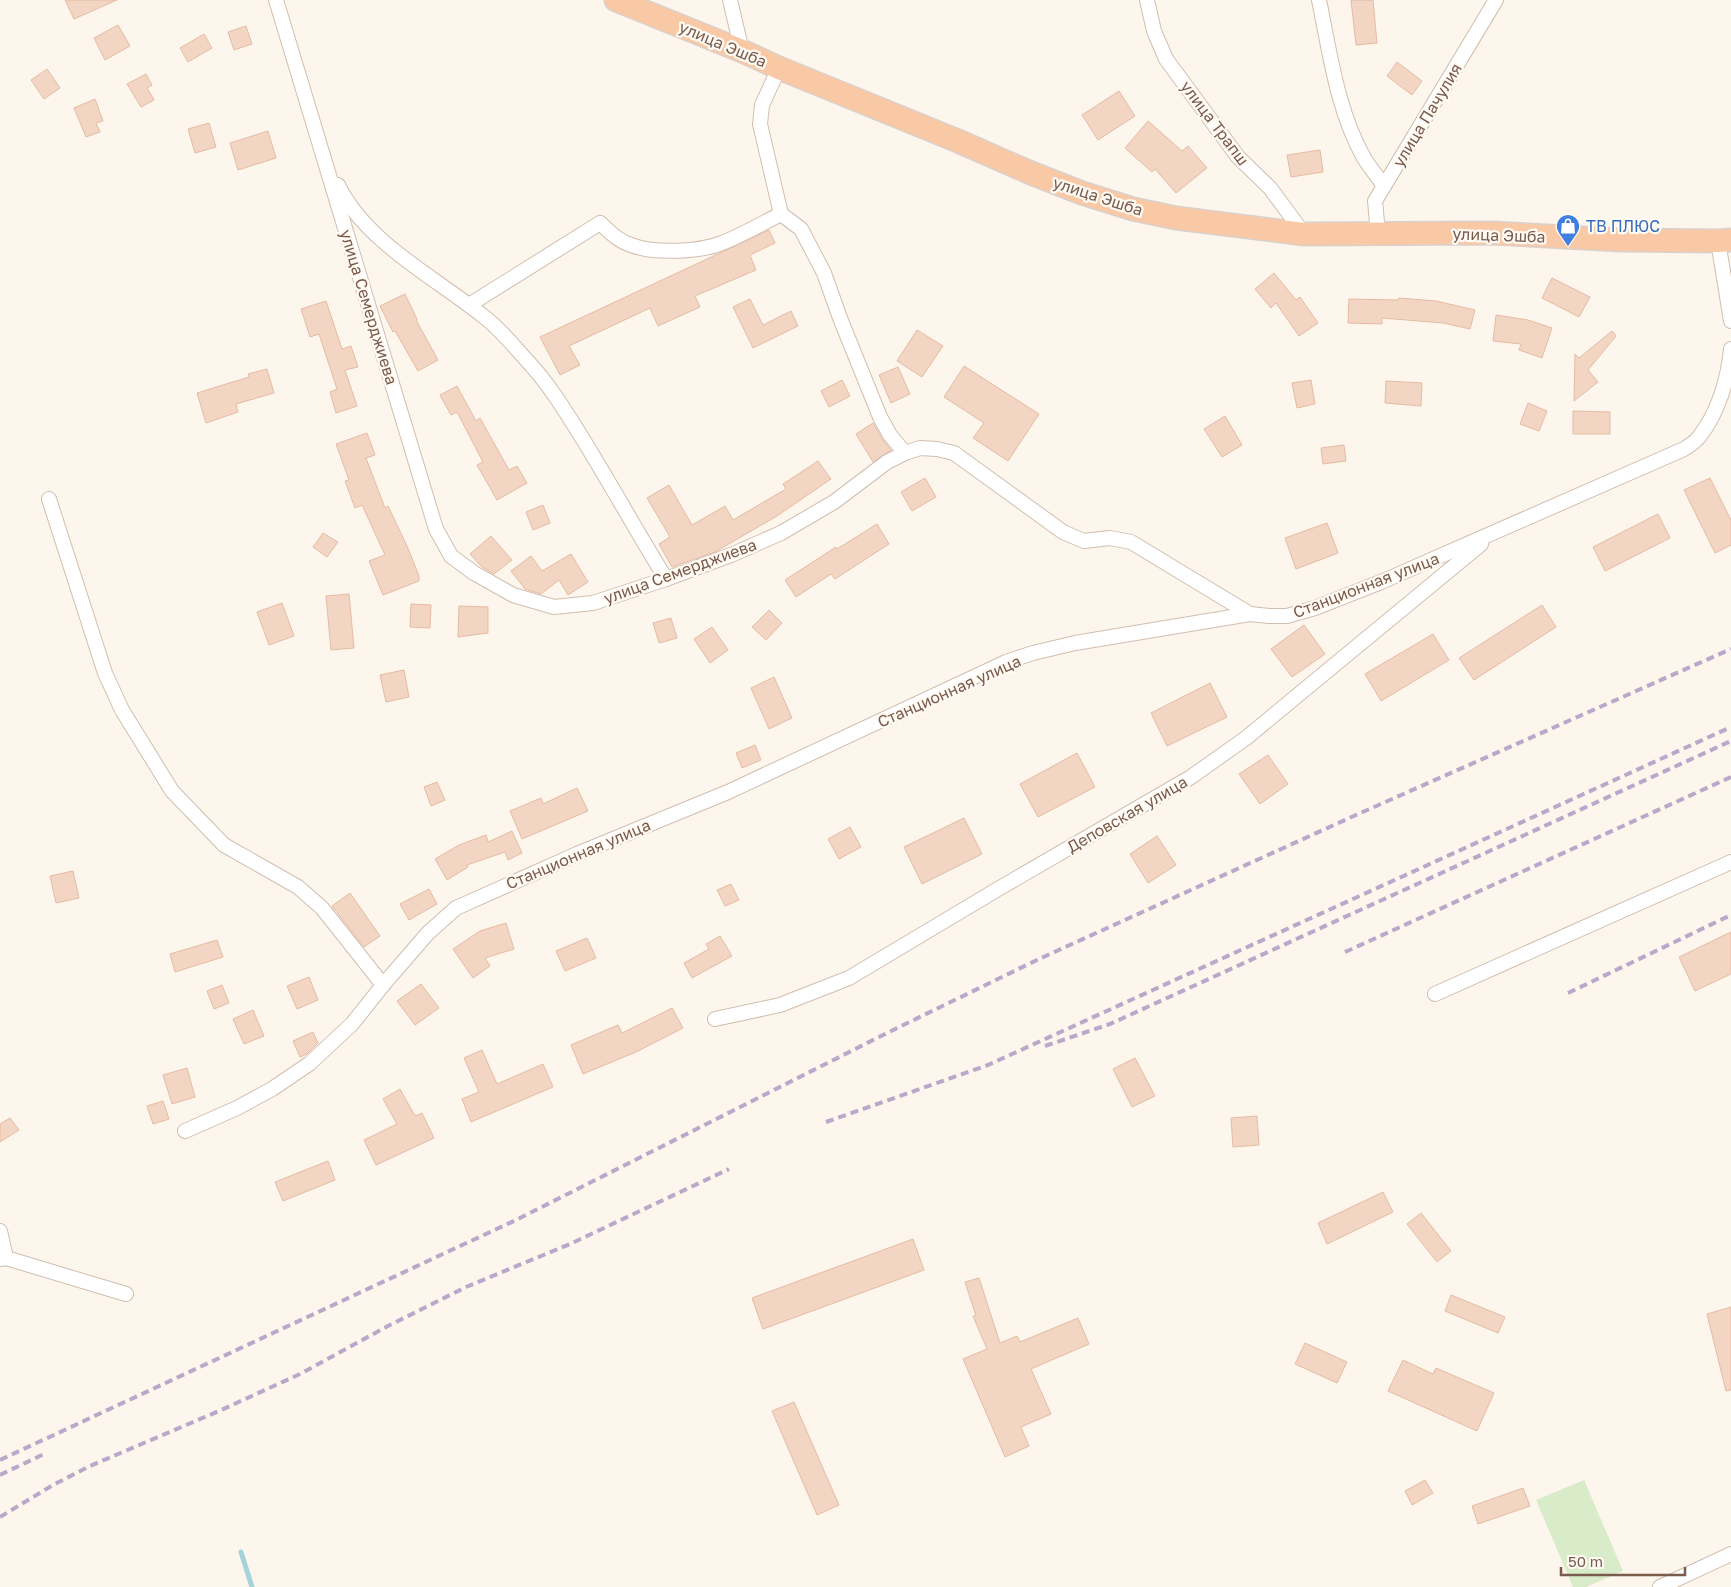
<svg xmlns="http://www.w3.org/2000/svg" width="1731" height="1587" font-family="'Golos Text',sans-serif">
	<rect width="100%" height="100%" fill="#fdf6ec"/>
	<path fill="#d8ecc9" d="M 1584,1480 L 1623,1571 L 1586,1587 L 1573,1587 L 1536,1500 Z"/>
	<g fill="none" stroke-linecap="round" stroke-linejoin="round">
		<path stroke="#a5d3da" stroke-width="5" d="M 241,1552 L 252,1587"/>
	</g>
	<g fill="#f3d5c3" stroke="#e6bba3">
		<path d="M 65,0 L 117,0 L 74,19 Z"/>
		<path d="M 1351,0 L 1373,0 L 1377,43 L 1356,45 Z"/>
		<path d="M 118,25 L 130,46 L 105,60 L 94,38 Z"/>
		<path d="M 246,26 L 252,44 L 234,50 L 228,32 Z"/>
		<path d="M 204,34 L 212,48 L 188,62 L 180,48 Z"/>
		<path d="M 1397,62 L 1422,81 L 1412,95 L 1387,76 Z"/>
		<path d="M 47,69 L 60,88 L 44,99 L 31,80 Z"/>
		<path d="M 146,74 L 152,85 L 147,88 L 154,100 L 141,107 L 127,84 Z"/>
		<path d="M 1119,91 L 1135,116 L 1098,140 L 1082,115 Z"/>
		<path d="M 95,99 L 103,121 L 96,123 L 100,132 L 86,137 L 74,108 Z"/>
		<path d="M 1148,121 L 1182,151 L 1188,146 L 1207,168 L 1176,193 L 1155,169 L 1152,172 L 1125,148 Z"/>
		<path d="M 209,123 L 216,147 L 195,153 L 188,129 Z"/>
		<path d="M 268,131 L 276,158 L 238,170 L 230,143 Z"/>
		<path d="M 1320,150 L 1323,172 L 1291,177 L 1287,155 Z"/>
		<path d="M 769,230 L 775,243 L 750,255 L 756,270 L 695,296 L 700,307 L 658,326 L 650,308 L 569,346 L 580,365 L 560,375 L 540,337 Z"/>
		<path d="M 1274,273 L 1296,300 L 1300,297 L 1318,323 L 1299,336 L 1276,303 L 1271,308 L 1255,289 Z"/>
		<path d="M 1552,278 L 1590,297 L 1579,317 L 1542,298 Z"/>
		<path d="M 405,294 L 417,319 L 416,320 L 438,360 L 418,371 L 395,331 L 393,332 L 380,306 Z"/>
		<path d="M 1399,298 L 1436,301 L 1475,310 L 1470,329 L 1443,323 L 1382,318 L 1382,324 L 1348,323 L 1349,299 L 1398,300 Z"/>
		<path d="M 750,299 L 763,325 L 791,311 L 798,326 L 753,348 L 733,307 Z"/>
		<path d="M 326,301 L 342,349 L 351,346 L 358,367 L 345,370 L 357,406 L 336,413 L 330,392 L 337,389 L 319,334 L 310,337 L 301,309 Z"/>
		<path d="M 1496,315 L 1528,320 L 1552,328 L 1542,358 L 1519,350 L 1521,344 L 1493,341 Z"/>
		<path d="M 917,330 L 943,346 L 922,377 L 897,361 Z"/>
		<path d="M 1612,331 L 1616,336 L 1588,370 L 1598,382 L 1574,401 L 1575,354 L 1579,358 Z"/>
		<path d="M 964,366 L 1039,414 L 1008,461 L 973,438 L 984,423 L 944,397 Z"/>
		<path d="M 898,367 L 910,394 L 891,403 L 879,375 Z"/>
		<path d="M 267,369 L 274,393 L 236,404 L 238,412 L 206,423 L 197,393 L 249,377 L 248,374 Z"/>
		<path d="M 842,380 L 850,396 L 829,407 L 821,391 Z"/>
		<path d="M 1311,380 L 1315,404 L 1297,408 L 1292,383 Z"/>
		<path d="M 1386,381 L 1422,383 L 1421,406 L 1385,403 Z"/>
		<path d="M 457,386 L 476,421 L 480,418 L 509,470 L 517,466 L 527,483 L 497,500 L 477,465 L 483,462 L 457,412 L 451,415 L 440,395 Z"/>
		<path d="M 1528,403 L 1547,411 L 1539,431 L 1520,424 Z"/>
		<path d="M 1573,411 L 1610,412 L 1610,434 L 1573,434 Z"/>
		<path d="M 1225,416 L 1242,445 L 1222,457 L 1204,429 Z"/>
		<path d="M 873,423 L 882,439 L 891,450 L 873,462 L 856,434 Z"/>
		<path d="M 367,433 L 375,455 L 366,458 L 385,508 L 388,506 L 407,546 L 419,576 L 419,581 L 383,595 L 369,561 L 385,555 L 362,505 L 355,508 L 345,481 L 349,480 L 336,444 Z"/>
		<path d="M 1344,445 L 1346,461 L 1323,464 L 1321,448 Z"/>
		<path d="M 818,461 L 831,479 L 777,516 L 715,552 L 672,567 L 659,544 L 670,537 L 647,498 L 669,485 L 692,525 L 725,506 L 733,520 L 786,489 L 783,484 Z"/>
		<path d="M 925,478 L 936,497 L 912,511 L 901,492 Z"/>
		<path d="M 1710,478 L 1731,520 L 1731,545 L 1715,553 L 1684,490 Z"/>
		<path d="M 543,505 L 550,523 L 533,530 L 526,512 Z"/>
		<path d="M 1658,514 L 1670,538 L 1605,571 L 1593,547 Z"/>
		<path d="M 1327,523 L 1338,553 L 1296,569 L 1285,538 Z"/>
		<path d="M 877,524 L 889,544 L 835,579 L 831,574 L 796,597 L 785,580 L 836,547 L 837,549 Z"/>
		<path d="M 323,533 L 338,542 L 327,557 L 313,547 Z"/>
		<path d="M 491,536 L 512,560 L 494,574 L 482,567 L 470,554 Z"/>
		<path d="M 571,554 L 588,582 L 568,595 L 559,580 L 541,594 L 525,589 L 511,571 L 531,556 L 542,571 Z"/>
		<path d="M 349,594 L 354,648 L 331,650 L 326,596 Z"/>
		<path d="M 282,603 L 294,636 L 269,645 L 257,612 Z"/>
		<path d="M 411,604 L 431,605 L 430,628 L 410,627 Z"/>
		<path d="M 1542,605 L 1556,627 L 1474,680 L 1459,658 Z"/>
		<path d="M 459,606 L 488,607 L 488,633 L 458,637 Z"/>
		<path d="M 769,610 L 782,623 L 766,640 L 752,627 Z"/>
		<path d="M 671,618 L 677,638 L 659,643 L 653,623 Z"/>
		<path d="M 1304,625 L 1325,654 L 1292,677 L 1271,649 Z"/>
		<path d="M 712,627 L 728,650 L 710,663 L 694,639 Z"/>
		<path d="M 1433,634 L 1449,660 L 1381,701 L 1365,674 Z"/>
		<path d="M 404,670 L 409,697 L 386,702 L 380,675 Z"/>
		<path d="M 774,677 L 792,718 L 769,729 L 751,688 Z"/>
		<path d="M 1210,683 L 1227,717 L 1167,746 L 1151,713 Z"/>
		<path d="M 755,745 L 761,760 L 742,768 L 736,753 Z"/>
		<path d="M 1077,753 L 1095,787 L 1038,817 L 1020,784 Z"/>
		<path d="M 1268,755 L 1288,784 L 1260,804 L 1239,774 Z"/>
		<path d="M 437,782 L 445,800 L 431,806 L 424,787 Z"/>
		<path d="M 577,788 L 588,811 L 522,839 L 510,811 L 541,798 L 543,804 Z"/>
		<path d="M 964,818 L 982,854 L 922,884 L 904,847 Z"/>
		<path d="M 850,827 L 861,847 L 839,859 L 828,839 Z"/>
		<path d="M 512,831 L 522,853 L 508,860 L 505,852 L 467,865 L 468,867 L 447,880 L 435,859 L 459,845 L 486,835 L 488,842 Z"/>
		<path d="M 1157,836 L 1176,865 L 1148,883 L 1130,854 Z"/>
		<path d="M 73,871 L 79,898 L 56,903 L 50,876 Z"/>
		<path d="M 731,884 L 739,900 L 725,906 L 717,890 Z"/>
		<path d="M 429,889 L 437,904 L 409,920 L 400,904 Z"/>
		<path d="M 350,893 L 380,936 L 364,947 L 332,906 Z"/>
		<path d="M 506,923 L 514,949 L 485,958 L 490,966 L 473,978 L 453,949 L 480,931 Z"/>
		<path d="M 1731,932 L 1731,974 L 1695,991 L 1679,957 Z"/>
		<path d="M 720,936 L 732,956 L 692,978 L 684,963 L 709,949 L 706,944 Z"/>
		<path d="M 587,938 L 596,958 L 565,971 L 556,951 Z"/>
		<path d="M 217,940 L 223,957 L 175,972 L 170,954 Z"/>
		<path d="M 309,977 L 318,1000 L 297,1009 L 287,986 Z"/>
		<path d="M 421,984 L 439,1008 L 415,1025 L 397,1001 Z"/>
		<path d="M 222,985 L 229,1003 L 214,1009 L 207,991 Z"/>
		<path d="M 672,1008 L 683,1028 L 636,1052 L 583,1074 L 571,1045 L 618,1025 L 622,1033 Z"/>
		<path d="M 253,1010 L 264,1036 L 244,1044 L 233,1019 Z"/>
		<path d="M 313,1032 L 318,1043 L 307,1054 L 300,1057 L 293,1041 Z"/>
		<path d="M 482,1050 L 497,1084 L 543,1064 L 553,1087 L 471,1122 L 462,1099 L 479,1092 L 464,1058 Z"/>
		<path d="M 1135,1058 L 1155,1096 L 1132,1107 L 1113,1069 Z"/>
		<path d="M 187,1068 L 195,1097 L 172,1104 L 163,1075 Z"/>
		<path d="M 400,1089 L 415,1116 L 422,1113 L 434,1138 L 376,1165 L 364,1140 L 397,1124 L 383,1099 Z"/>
		<path d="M 163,1101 L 169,1119 L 153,1124 L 147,1106 Z"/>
		<path d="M 1257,1116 L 1259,1145 L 1233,1147 L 1231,1118 Z"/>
		<path d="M 10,1118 L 19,1130 L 0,1142 L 0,1124 Z"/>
		<path d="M 328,1161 L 335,1180 L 283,1201 L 275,1182 Z"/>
		<path d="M 1383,1192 L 1393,1212 L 1327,1244 L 1318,1223 Z"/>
		<path d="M 1421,1213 L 1451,1251 L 1437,1262 L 1407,1224 Z"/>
		<path d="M 913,1239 L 924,1270 L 763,1329 L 752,1298 Z"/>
		<path d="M 979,1278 L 1000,1343 L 1017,1336 L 1020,1342 L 1078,1318 L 1089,1344 L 1031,1369 L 1051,1414 L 1021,1427 L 1029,1446 L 1005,1457 L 963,1359 L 987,1349 L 973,1316 L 976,1316 L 965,1282 Z"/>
		<path d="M 1451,1295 L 1505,1317 L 1498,1333 L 1445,1311 Z"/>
		<path d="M 1731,1307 L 1731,1390 L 1726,1391 L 1707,1314 Z"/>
		<path d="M 1305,1343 L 1347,1362 L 1337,1383 L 1295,1364 Z"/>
		<path d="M 1403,1360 L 1433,1374 L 1436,1368 L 1494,1393 L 1477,1431 L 1388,1391 Z"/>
		<path d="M 794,1402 L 839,1505 L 817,1515 L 772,1411 Z"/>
		<path d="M 1425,1480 L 1433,1493 L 1412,1505 L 1405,1491 Z"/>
		<path d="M 1523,1488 L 1530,1506 L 1478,1524 L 1472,1506 Z"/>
	</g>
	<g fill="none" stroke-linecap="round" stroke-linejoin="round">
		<g stroke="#d1beb0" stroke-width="16">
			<g id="minor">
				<path d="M 276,0 L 436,529 L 451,556 L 474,573 L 513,595 L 554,607 L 593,603 L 666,579 L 731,555 L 781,533 L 834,502 L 887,462 L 905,453 L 920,448 L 937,449 L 954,453 L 1063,532 L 1084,541 L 1110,538 L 1131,542 L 1250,614"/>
				<path d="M 730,0 L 742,51"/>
				<path d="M 1147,0 L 1154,31 L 1166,59 L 1238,157 L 1270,188 L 1304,234"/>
				<path d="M 1319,0 C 1330,53 1337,110 1364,158 C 1370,168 1378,177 1384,186"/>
				<path d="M 779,68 L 762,105 L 760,124 L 781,214 L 801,229 L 824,273 L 840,318 L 880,417 L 890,435 L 905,453"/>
				<path d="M 338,185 C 365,242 436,278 483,316 C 501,329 516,349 531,365 C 550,386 566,412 581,436 C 610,483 637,532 666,579"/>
				<path d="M 1378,233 L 1375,201 L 1496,0"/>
				<path d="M 1718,241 L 1731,321"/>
				<path d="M 469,305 L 600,223 C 610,232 618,241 631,245 C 654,254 700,252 722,243 C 742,235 761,224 781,214"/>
				<path d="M 49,499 L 105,673 L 122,710 L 172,791 L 224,845 L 298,887 L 322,908 L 383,985"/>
				<path d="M 1435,994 L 1731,862"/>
				<path d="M 715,1019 L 780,1005 L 849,978 L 998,889 L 1191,777 L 1246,738 L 1481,544"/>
				<path d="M 185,1131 L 237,1108 L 272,1089 L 309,1064 L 352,1024 L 383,985 L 428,933 L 456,908 L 577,854 L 728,792 L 1006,662 L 1033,653 L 1075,643 L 1250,614 L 1269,616 L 1287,616 L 1315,608 L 1381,582 L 1684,449 C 1689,446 1695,442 1699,437 C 1718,413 1728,380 1731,349"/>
				<path d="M 0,1231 L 6,1258"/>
				<path d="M 0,1259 L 6,1258 L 126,1294"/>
				<path d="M 1660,1587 L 1731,1554"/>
			</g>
		</g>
		<g stroke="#dad1cd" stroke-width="25">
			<path id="trunk" d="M 616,0 L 742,51 L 779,68 L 958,141 L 1031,173 L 1082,193 L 1133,209 L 1176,218 L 1304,234 L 1492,233 L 1621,240 L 1718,241 L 1731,240"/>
		</g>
		<use href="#minor" stroke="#fff" stroke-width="14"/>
		<use href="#trunk" stroke="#f9c8a4" stroke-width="22"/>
		<g stroke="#b9a8c9" stroke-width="4" stroke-dasharray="8 5" stroke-linecap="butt">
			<path d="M 1345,952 L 1731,777"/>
			<path d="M 1568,993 L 1731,915"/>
			<path d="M 1045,1046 L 1110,1024 L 1731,741"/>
			<path d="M 826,1122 L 988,1065 L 1731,727"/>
			<path d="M 0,1460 L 516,1220 L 887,1033 L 1039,959 L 1356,815 L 1731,649"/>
			<path d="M 0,1475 L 44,1454"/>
			<path d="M 0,1517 L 53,1485 L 90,1466 L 219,1411 L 300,1374 L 388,1326 L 466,1287 L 570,1244 L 729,1169"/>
		</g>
	</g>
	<defs>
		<g id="shop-pin" transform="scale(1.25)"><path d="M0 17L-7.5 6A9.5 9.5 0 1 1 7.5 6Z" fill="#3f7fe0" stroke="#fffaf3"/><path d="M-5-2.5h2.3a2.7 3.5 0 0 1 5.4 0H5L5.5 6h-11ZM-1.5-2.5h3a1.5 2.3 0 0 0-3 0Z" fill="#fff"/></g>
	</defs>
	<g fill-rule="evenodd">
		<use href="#shop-pin" x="1568" y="226"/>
	</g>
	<g text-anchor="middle" stroke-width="4.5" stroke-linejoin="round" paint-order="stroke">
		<g font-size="16" fill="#7a5c4d" stroke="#fffaf3">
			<text transform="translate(723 44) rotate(23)" y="6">улица Эшба</text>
			<text transform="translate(1427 115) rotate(-59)" y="6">улица Пачулия</text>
			<text transform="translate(1215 123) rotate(53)" y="6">улица Трапш</text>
			<text transform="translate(1098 196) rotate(18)" y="6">улица Эшба</text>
			<text transform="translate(1499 235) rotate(2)" y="6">улица Эшба</text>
			<text transform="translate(369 307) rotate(73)" y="6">улица Семерджиева</text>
			<text transform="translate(680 571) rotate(-20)" y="6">улица Семерджиева</text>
			<text transform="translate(1366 585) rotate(-21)" y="6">Станционная улица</text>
			<text transform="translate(949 691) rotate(-24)" y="6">Станционная улица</text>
			<text transform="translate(1127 814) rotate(-30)" y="6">Деповская улица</text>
			<text transform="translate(578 854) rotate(-23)" y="6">Станционная улица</text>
		</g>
		<g font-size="16" fill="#366cbe" stroke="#fffaf3" text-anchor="start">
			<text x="1586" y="232">ТВ ПЛЮС</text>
		</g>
	</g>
	<path d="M1561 1567v8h124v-8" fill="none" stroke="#7a5c4d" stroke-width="2.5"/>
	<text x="1568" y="1567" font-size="15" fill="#7a5c4d" stroke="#fffaf3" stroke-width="4" paint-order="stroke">50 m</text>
</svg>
